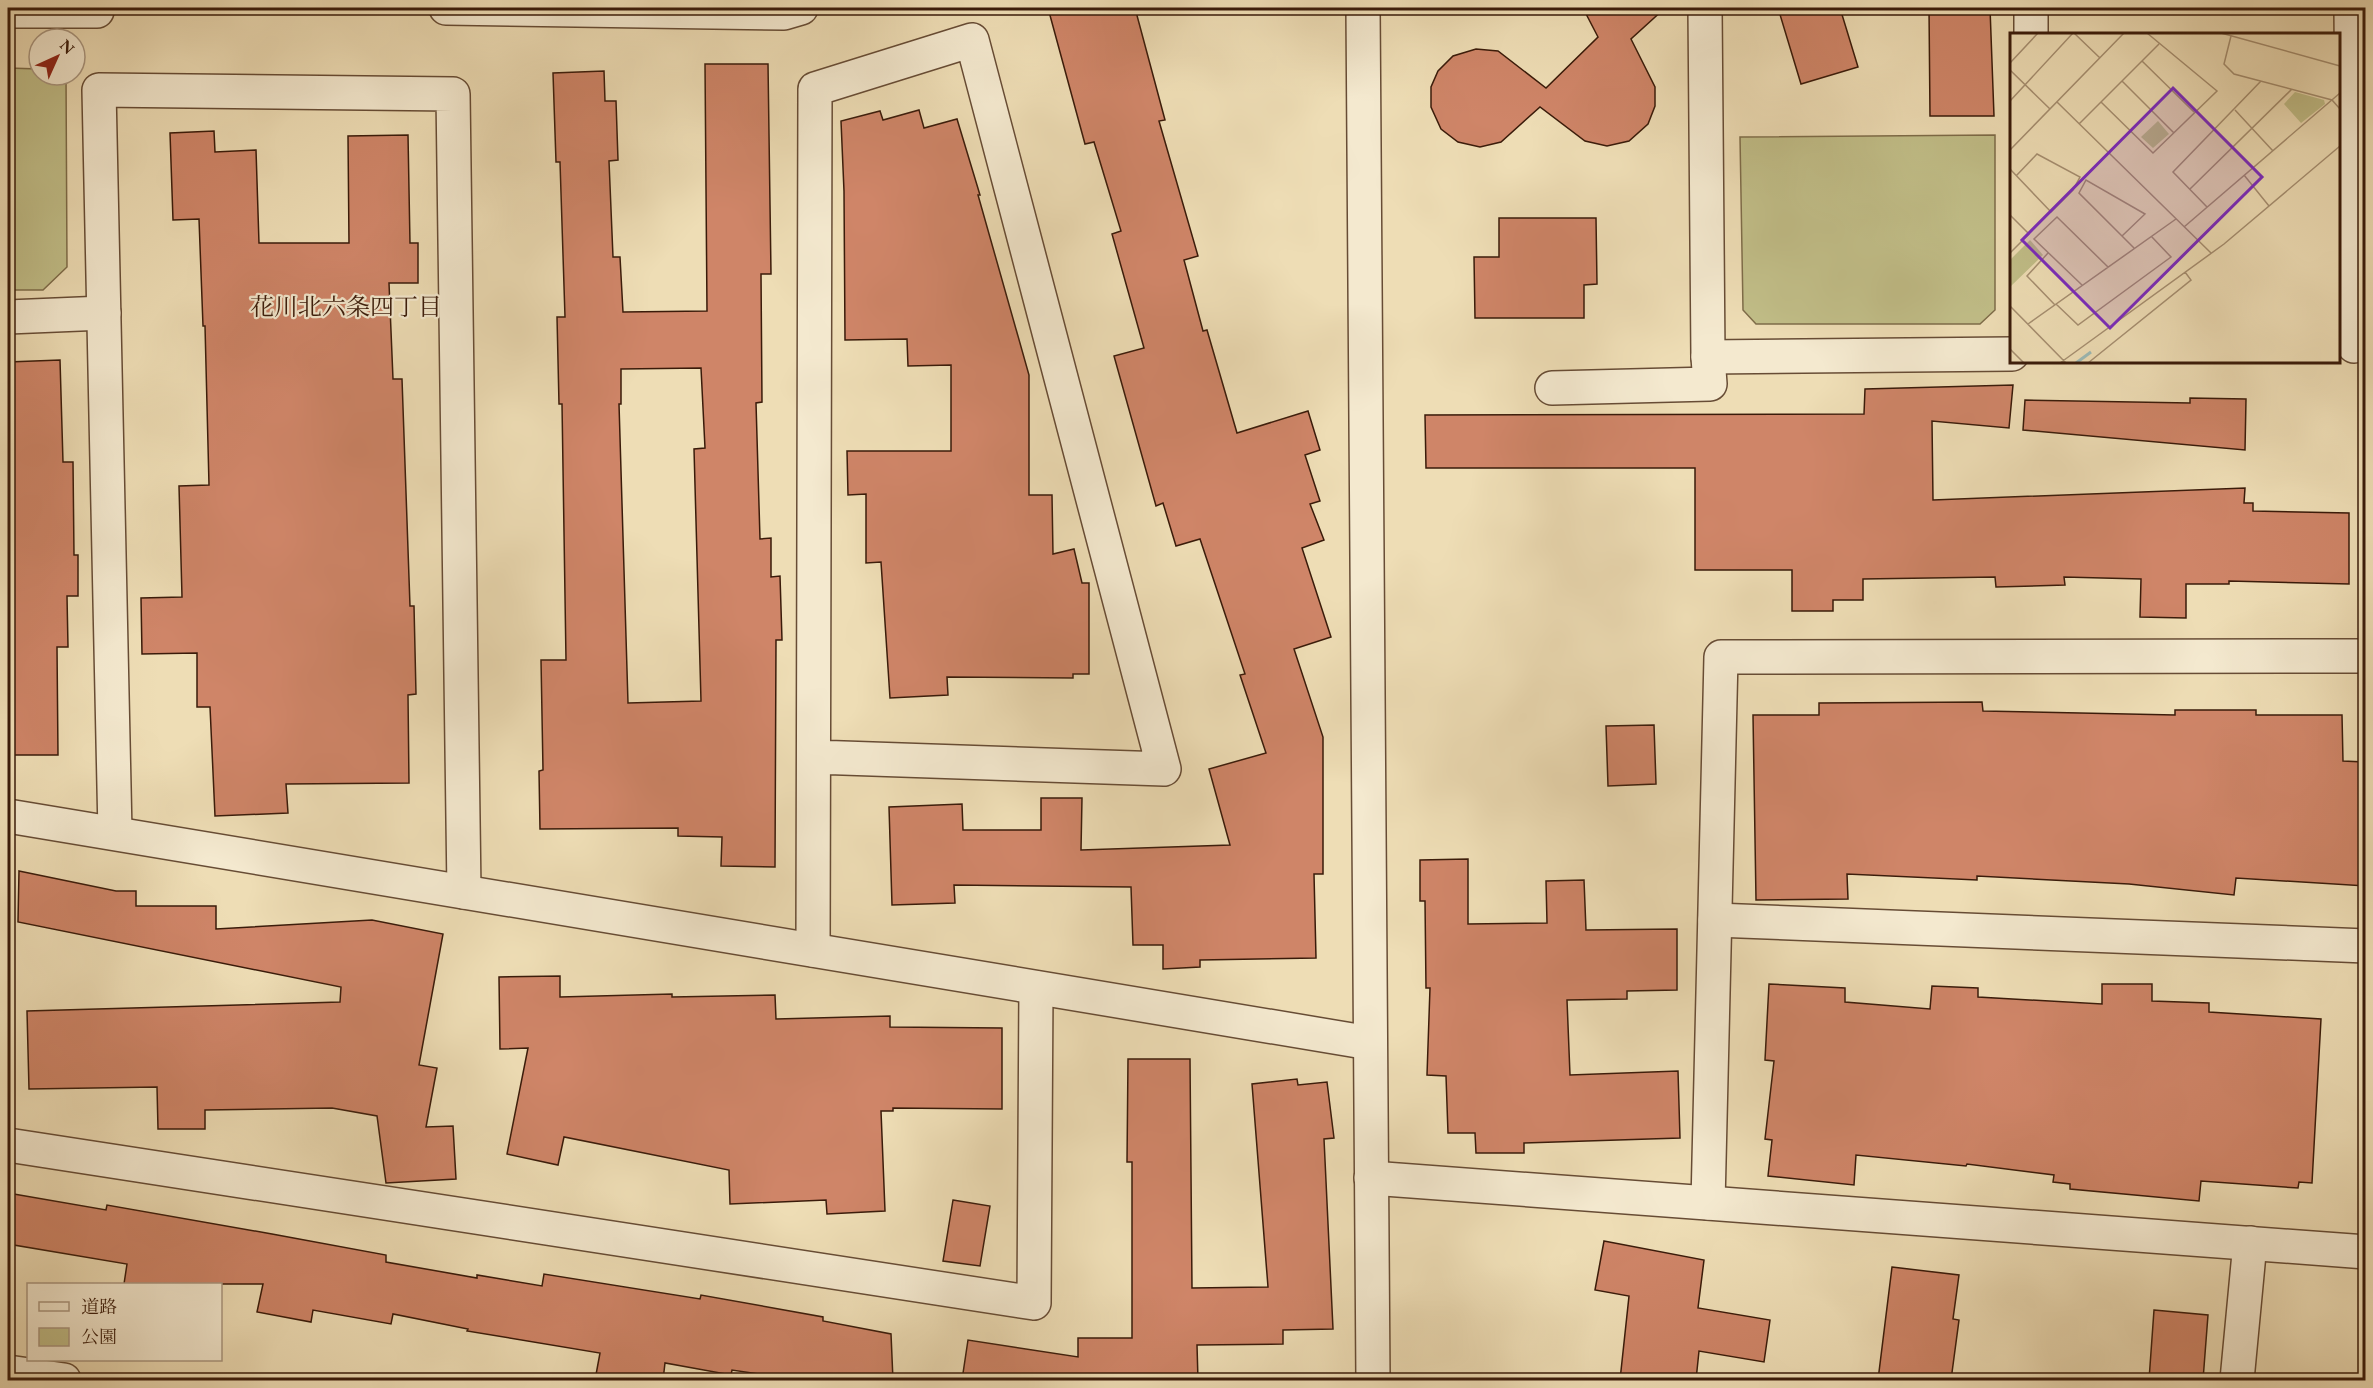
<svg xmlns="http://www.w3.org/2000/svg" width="2373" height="1388" font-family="'EB Garamond','Noto Serif JP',serif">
	<rect width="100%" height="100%" fill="#eeddb5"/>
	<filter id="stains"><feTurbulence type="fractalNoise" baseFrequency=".00333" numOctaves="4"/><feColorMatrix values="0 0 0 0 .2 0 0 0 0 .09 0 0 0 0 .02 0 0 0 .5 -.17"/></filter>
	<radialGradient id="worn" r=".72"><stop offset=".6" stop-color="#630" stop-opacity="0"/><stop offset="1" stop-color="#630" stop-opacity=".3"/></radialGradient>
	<g fill="#c1be88" stroke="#7e6c49" stroke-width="1.5">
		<path d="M 8,68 L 39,69 L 39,75 L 66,75 L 67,267 L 43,290 L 8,290 Z"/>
		<path d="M 1995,135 L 1995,310 L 1980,324 L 1756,324 L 1743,310 L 1740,137 Z"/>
	</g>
	<g fill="#cf8568" stroke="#3a1b0a" stroke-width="1.5" fill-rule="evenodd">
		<path d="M 1048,8 L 1135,8 L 1165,120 L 1159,121 L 1198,256 L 1184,260 L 1203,331 L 1207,330 L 1237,433 L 1308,411 L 1320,450 L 1305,455 L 1320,501 L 1310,504 L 1324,540 L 1302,548 L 1331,637 L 1294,649 L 1323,737 L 1323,874 L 1314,874 L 1316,958 L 1200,960 L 1200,967 L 1163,969 L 1163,945 L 1133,945 L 1131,887 L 954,885 L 955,903 L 892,905 L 889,807 L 962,804 L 963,830 L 1041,830 L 1041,798 L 1082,798 L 1081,850 L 1230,845 L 1209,769 L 1266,753 L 1240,675 L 1245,674 L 1200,539 L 1176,546 L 1163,503 L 1156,506 L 1114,356 L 1144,348 L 1112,234 L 1121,231 L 1094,142 L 1085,144 Z"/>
		<path d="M 1583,8 L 1665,8 L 1631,39 L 1655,87 L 1655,106 L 1648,124 L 1629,141 L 1607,146 L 1585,141 L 1540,107 L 1501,142 L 1480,147 L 1458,142 L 1441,129 L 1431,107 L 1431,87 L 1438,71 L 1453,56 L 1476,49 L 1498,51 L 1546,88 L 1598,37 Z"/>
		<path d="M 1778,8 L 1840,8 L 1858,67 L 1801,84 Z"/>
		<path d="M 1929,8 L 1990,8 L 1994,116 L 1930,116 Z"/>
		<path d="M 705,64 L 768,64 L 771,274 L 761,274 L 762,402 L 756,403 L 760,539 L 771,538 L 771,577 L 780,576 L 782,640 L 776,640 L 775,867 L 721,866 L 722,837 L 678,836 L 678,828 L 540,829 L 539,771 L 543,770 L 541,660 L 566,660 L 562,404 L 559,404 L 557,317 L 565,317 L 560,162 L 556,162 L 553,73 L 604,71 L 605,101 L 616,101 L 618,160 L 609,161 L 613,257 L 620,257 L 623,312 L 707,311 ZM 701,368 L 705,448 L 694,449 L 701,701 L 628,703 L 619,404 L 621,404 L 621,369 Z"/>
		<path d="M 919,110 L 924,128 L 957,119 L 980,195 L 978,195 L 1029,375 L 1029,495 L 1052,495 L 1053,554 L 1074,549 L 1082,583 L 1089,583 L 1089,674 L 1073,674 L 1073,678 L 947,677 L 948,695 L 890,698 L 881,562 L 866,563 L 866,494 L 848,495 L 847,451 L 951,451 L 951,365 L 908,366 L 907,339 L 845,340 L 844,191 L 841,121 L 880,111 L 883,120 Z"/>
		<path d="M 214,131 L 215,152 L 256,150 L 259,243 L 349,243 L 348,136 L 408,135 L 410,243 L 418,243 L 418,283 L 389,283 L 393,379 L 402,379 L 410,606 L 414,606 L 416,694 L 408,695 L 409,783 L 286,784 L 288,813 L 215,816 L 210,707 L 197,707 L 197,653 L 142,654 L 141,598 L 182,597 L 179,486 L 209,485 L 205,326 L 203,326 L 199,219 L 173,220 L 170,133 Z"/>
		<path d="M 1499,218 L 1596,218 L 1597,284 L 1584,285 L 1584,318 L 1475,318 L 1474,257 L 1499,257 Z"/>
		<path d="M 60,360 L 63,462 L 73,462 L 74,555 L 78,555 L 78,596 L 67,596 L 68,647 L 57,647 L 58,755 L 8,755 L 8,362 Z"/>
		<path d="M 2013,385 L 2009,428 L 1932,421 L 1933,500 L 2245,488 L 2244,503 L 2253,503 L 2253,511 L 2349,513 L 2349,584 L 2229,581 L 2229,584 L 2186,584 L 2186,618 L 2140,617 L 2141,579 L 2064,577 L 2065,585 L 1996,587 L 1995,577 L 1863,579 L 1863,600 L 1833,600 L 1833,611 L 1792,611 L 1792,570 L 1695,570 L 1695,468 L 1426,468 L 1425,415 L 1864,414 L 1865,389 Z"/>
		<path d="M 2190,398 L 2246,399 L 2245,450 L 2023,430 L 2025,400 L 2190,403 Z"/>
		<path d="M 1982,702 L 1983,711 L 2175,715 L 2175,710 L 2256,710 L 2256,715 L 2342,715 L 2343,761 L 2364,762 L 2363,832 L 2366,832 L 2366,886 L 2236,878 L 2234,895 L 2129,884 L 1977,876 L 1977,880 L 1847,874 L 1848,899 L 1756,900 L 1753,715 L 1819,715 L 1819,703 Z"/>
		<path d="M 1654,725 L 1656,784 L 1608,786 L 1606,726 Z"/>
		<path d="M 1468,859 L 1468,924 L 1547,923 L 1546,881 L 1584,880 L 1586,930 L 1677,929 L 1677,990 L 1627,991 L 1627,999 L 1567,1000 L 1570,1075 L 1678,1071 L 1680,1138 L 1524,1143 L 1524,1153 L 1476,1153 L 1475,1133 L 1448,1133 L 1446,1076 L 1427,1075 L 1430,988 L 1426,988 L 1425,901 L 1420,901 L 1420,860 Z"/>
		<path d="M 19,871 L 116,891 L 136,891 L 136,906 L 216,906 L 216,929 L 372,920 L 443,934 L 419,1065 L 437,1068 L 426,1127 L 453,1126 L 456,1179 L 386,1183 L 377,1116 L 332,1108 L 205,1110 L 205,1129 L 158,1129 L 157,1087 L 29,1089 L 27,1011 L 340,1002 L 341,987 L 18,922 Z"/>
		<path d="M 560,976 L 560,997 L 672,994 L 672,997 L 775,995 L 776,1019 L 890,1016 L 890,1027 L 1002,1028 L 1002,1109 L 893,1108 L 893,1111 L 881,1111 L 885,1211 L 827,1214 L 826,1200 L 730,1204 L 729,1170 L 564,1137 L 558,1165 L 507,1154 L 528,1048 L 500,1049 L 499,977 Z"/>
		<path d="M 1769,984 L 1845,988 L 1845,1002 L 1930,1009 L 1932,986 L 1978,988 L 1978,997 L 2102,1004 L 2102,984 L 2152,984 L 2152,1001 L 2209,1003 L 2209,1012 L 2321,1019 L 2312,1183 L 2299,1182 L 2298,1188 L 2201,1181 L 2199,1201 L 2070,1189 L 2070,1184 L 2053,1182 L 2054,1175 L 1967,1164 L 1966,1166 L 1856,1155 L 1854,1185 L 1768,1176 L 1772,1140 L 1765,1139 L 1774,1061 L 1765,1060 Z"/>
		<path d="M 1128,1059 L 1190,1059 L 1192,1288 L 1268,1287 L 1252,1084 L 1297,1079 L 1298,1085 L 1327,1082 L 1334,1138 L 1324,1139 L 1333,1329 L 1283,1330 L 1283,1344 L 1197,1345 L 1198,1380 L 962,1380 L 968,1340 L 1078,1357 L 1078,1338 L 1132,1338 L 1132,1162 L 1127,1162 Z"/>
		<path d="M 8,1193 L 106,1210 L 107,1205 L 272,1234 L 386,1255 L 386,1262 L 477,1278 L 477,1275 L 542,1286 L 544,1274 L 700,1299 L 701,1295 L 823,1317 L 823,1321 L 891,1334 L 893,1380 L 800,1380 L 732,1370 L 731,1375 L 665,1363 L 663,1380 L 595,1380 L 600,1353 L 467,1331 L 468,1329 L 393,1314 L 391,1324 L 313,1310 L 311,1322 L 257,1312 L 263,1284 L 124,1284 L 127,1264 L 8,1244 Z"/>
		<path d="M 953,1200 L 990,1206 L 980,1266 L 943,1261 Z"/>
		<path d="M 1604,1241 L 1704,1260 L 1698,1308 L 1770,1320 L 1764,1362 L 1699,1351 L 1696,1380 L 1620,1380 L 1629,1296 L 1595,1290 Z"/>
		<path d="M 1892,1267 L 1959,1275 L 1953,1319 L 1959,1320 L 1951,1380 L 1878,1380 Z"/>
		<path d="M 2154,1310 L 2208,1315 L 2203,1380 L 2149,1380 Z"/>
	</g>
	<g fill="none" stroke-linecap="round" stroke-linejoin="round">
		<g stroke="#674c35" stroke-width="36">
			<g id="minor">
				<path d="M 446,8 L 784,13 L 801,8"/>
				<path d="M 1363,8 L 1373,1380"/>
				<path d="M 2031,8 L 2031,34"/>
				<path d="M 2351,8 L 2354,346"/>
				<path d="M 8,11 L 97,11 L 97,8"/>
				<path d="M 8,317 L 104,313"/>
				<path d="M 1708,357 L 2012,354"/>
				<path d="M 1552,388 L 1710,384 L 1708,357 L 1705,8"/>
				<path d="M 8,816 L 1370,1043"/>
				<path d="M 115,833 L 99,90 L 453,94 L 464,892"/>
				<path d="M 1715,920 L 2366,946"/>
				<path d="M 813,950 L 815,89 L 972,40 L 1164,769 L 814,757"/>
				<path d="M 8,1145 L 1034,1303 L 1036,988"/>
				<path d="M 1371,1178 L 2366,1252"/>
				<path d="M 1708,1203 L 1721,657 L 2366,656"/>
				<path d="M 8,1372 L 64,1380"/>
				<path d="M 2237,1380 L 2250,1243"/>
			</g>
		</g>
		<use href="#minor" stroke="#f4e9cf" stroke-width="33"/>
	</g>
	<g text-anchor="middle" stroke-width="4.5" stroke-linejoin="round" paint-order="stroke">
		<g font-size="24" fill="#3a1b0a" stroke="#f4e9cf">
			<text x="346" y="315">花川北六条四丁目</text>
		</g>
	</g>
	<g transform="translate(2010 33)">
		<rect width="330" height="330" fill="#eeddb5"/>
		<path d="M 285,59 L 314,67 L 315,71 L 291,90 L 274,71 ZM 148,88 L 159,101 L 143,115 L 131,104 ZM 20,207 L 33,222 L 0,254 L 0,227 Z" fill="#c1be88"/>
		<path fill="none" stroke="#9cbab6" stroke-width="3" d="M 66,330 L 81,319"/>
		<path fill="none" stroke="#a68f71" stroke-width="1.5" d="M 64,0 L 90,25M 211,0 L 330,33M 221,3 L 214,31 L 224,41 L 322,67 L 330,76M 132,28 L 184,79M 0,30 L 28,0M 0,37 L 40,76M 112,48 L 164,100M 0,68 L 63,0M 47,69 L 201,220M 91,69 L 143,120 L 207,58 L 137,0M 225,77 L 263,118M 69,91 L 149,11M 0,117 L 114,0M 0,136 L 41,179 L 63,157 L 70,144 L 27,121 L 6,143M 234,142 L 259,173M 180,156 L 282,56M 197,174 L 163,139 L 251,48M 0,182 L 19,201 L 0,220M 174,194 L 330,60M 112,203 L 135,181 L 76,147 L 69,160 L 124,215M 38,220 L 17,243 L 45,272M 72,252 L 24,206 L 47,184 L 98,234M 46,271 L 68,292 L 161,224 L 141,203M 0,273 L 56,330M 18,291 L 166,186M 0,316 L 14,330M 50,330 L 214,211 L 330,113M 78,330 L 181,247 L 175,239"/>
		<path fill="#7b2cbf" fill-opacity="0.15" stroke="#7b2cbf" stroke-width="3" d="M 163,55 L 252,144 L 100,295 L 12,207 Z"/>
		<rect width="330" height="330" fill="none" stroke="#3a1b0a" stroke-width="3"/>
	</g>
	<rect width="2373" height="1388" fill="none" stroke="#eeddb5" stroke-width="30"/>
	<rect x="9" y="9" width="2355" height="1370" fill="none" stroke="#3a1b0a" stroke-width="3"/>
	<rect x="15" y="15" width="2343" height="1358" fill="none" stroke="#3a1b0a" stroke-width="1.5"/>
	<rect x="27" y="1283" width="195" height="78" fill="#f4e9cf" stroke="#aa9780" stroke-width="1.5"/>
	<rect x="39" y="1302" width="30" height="9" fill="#f4e9cf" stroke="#aa9780" stroke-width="1.5"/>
	<text x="81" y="1313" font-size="18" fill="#3a1b0a">道路</text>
	<rect x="39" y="1328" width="30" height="18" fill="#c1be88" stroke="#aa9780" stroke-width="1.5"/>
	<text x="81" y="1343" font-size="18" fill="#3a1b0a">公園</text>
	<g transform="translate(57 57) rotate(45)"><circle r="28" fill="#f4e9cf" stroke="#aa9780" stroke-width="1.5"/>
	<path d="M0-4.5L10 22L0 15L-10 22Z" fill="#8f2418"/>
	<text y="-9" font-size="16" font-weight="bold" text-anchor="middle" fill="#3a1b0a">N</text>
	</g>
	<rect width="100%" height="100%" filter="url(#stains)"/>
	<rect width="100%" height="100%" fill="url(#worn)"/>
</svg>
